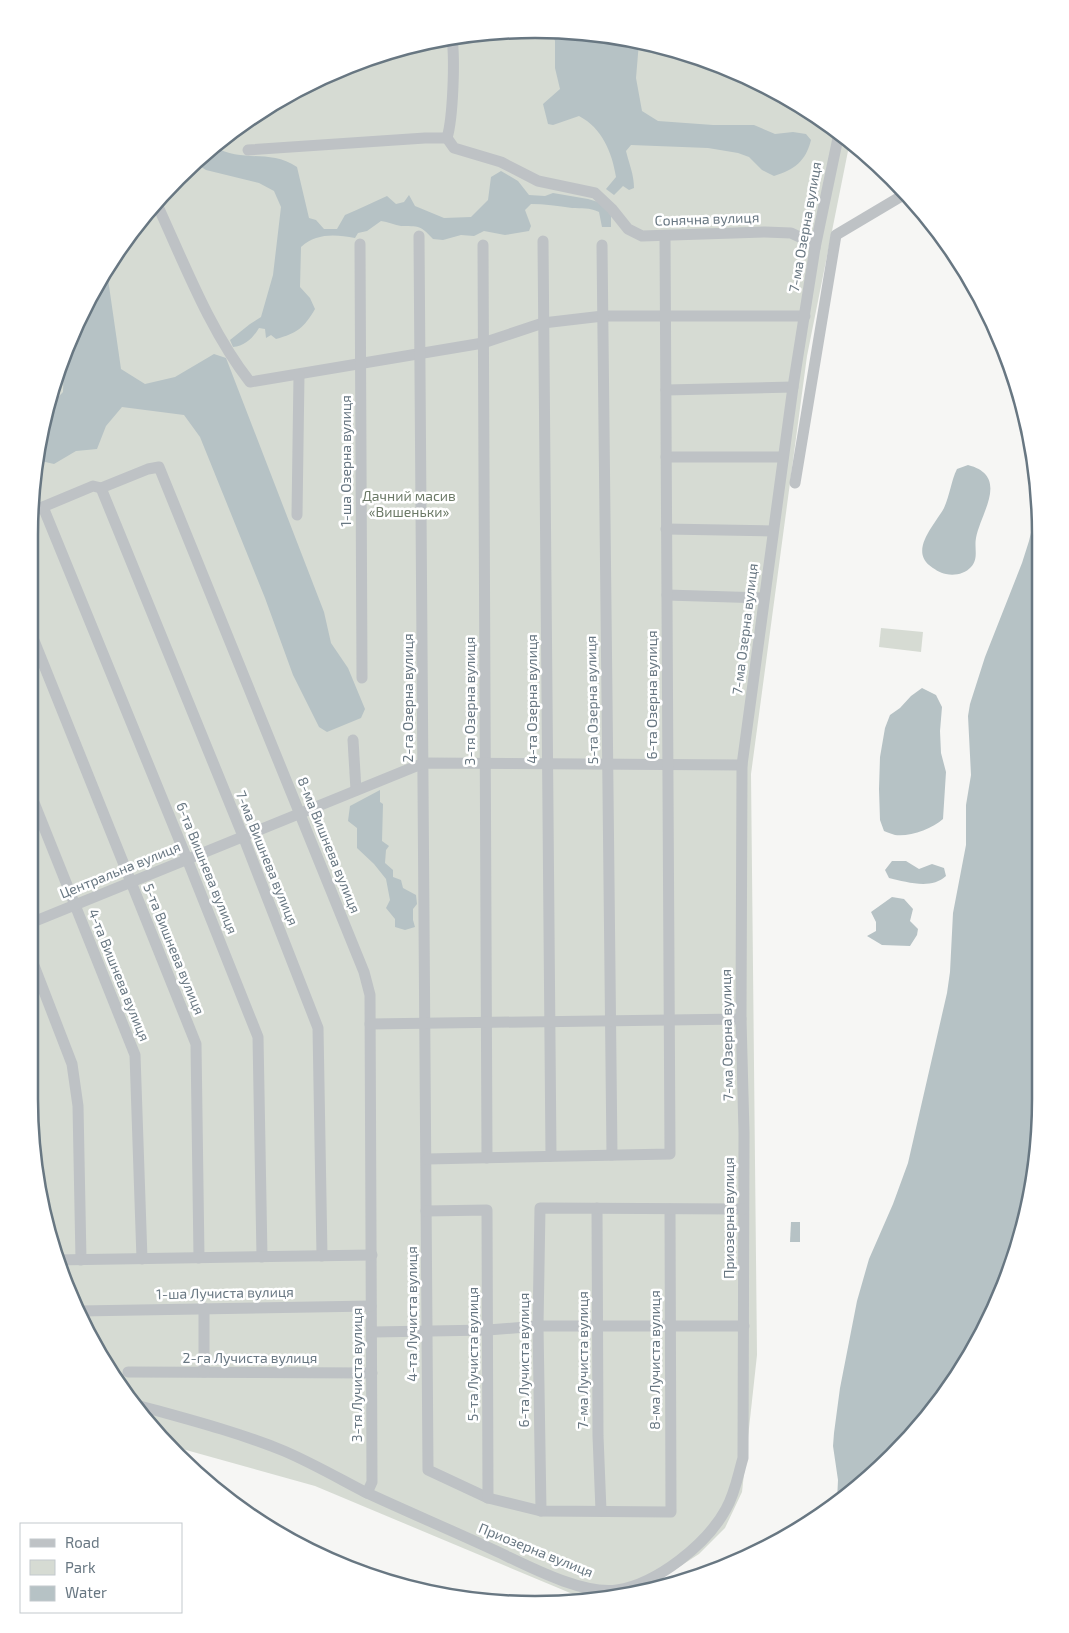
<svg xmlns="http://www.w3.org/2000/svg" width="1069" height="1633" font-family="'Exo 2',sans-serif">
	<rect width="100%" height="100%" fill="#f6f6f4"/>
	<g fill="#d6dbd3">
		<path d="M 502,30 L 601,33 L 697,56 L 788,97 L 850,141 L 807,356 L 751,774 L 757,1355 L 742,1492 L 725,1528 L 699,1554 L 642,1591 L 587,1600 L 315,1486 L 168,1445 L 154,1432 L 114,1380 L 56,1261 L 33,1165 L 33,468 L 46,403 L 81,311 L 154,201 L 227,133 L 311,81 L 404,46 Z"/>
		<path d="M 881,628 L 923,632 L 921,652 L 879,647 Z"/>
	</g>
	<g fill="#b6c2c5">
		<path d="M 552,32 L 601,33 L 639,42 L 636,78 L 642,111 L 658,121 L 713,125 L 754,125 L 775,134 L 793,132 L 806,134 L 811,140 C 806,161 794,170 774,176 L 762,170 L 749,157 L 738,153 L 708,148 L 631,145 L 626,151 C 629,164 634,174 634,188 L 629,190 L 623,186 L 614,195 L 606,189 L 616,177 C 612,152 602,128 579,116 L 553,125 L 548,124 L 543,104 L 560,89 L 555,68 L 555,41 Z"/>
		<path d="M 213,146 C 242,164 269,148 297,167 L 309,218 L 316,220 L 324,229 L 337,229 L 345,215 C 360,209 373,202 387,196 L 396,204 L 404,202 L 409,195 L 415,206 L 444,218 L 471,217 L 488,200 L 491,177 L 501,171 L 518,181 L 529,195 L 545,196 L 553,193 L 588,199 L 605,204 L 611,215 L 611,227 L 602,227 L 599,212 C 589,207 582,209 572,208 C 558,206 544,204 531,204 L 525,210 L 531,226 L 529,231 L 505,235 L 484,231 L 474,236 L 461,235 L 443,240 L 433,239 C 419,224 419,227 401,226 C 395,225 388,222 381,221 L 367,231 L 358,233 L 355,238 C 335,234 316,233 301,247 L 300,287 L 310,298 L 315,309 C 304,328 297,333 276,339 L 271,335 L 266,338 L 265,329 L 259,328 C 253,338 245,346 233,347 L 230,340 L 250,324 L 261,317 L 273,275 L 281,207 L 274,191 L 259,183 L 206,170 L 195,163 Z"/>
		<path d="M 107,272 L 121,369 L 145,384 L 175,377 L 214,354 L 226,358 L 324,612 L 331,643 L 348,668 L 365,709 L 361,718 L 327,732 L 319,727 L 293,675 L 265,598 L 200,437 L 184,415 L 122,407 L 106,426 L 97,449 L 76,451 L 54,464 L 41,461 L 34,463 L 45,407 L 50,406 L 63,392 L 64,357 L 81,311 Z"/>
		<path d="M 968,465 C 1010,476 981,512 976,538 C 974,548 979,558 971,567 C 965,574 954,576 946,574 C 940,573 934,569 929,565 C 910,549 936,523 944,508 C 950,495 951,481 957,469 Z"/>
		<path d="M 1039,499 L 1036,1165 L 1013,1261 L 988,1322 L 915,1432 L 868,1479 L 837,1501 L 838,1480 L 833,1446 L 834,1433 L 840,1388 L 857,1301 L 869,1259 L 893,1204 L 908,1163 L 947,993 L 950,972 L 953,913 L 966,845 L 966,805 L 971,775 L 968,716 L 970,704 L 985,657 L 1022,563 L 1029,541 Z"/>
		<path d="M 922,688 L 936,695 L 942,707 L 940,731 L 941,753 L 946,772 L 943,819 C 932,829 910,837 895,835 C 891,834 887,832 884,831 L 880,820 L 879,789 L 880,757 L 885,728 L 890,715 L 900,708 L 911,696 Z"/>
		<path d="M 380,790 L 380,802 L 383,804 L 382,841 L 389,846 L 386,850 L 385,863 L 393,870 L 393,877 L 401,880 L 403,888 L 416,895 L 417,904 L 413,909 L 413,920 L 415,927 L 405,930 L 395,927 L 395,919 L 386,908 L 390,900 L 386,879 L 374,864 L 357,848 L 357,828 L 348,821 L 350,806 Z"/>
		<path d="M 892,861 L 906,861 L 919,869 L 932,864 L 944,868 L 946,876 C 931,890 907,882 889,878 L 885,870 Z"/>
		<path d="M 892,897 L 904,899 L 913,909 L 910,921 L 918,929 L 917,935 L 910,946 L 882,945 L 867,936 L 876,931 L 876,922 L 871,912 Z"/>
		<path d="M 791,1222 L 800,1222 L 800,1242 L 790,1242 Z"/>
		<path d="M 263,1521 L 275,1522 L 320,1552 L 369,1568 L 367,1574 L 341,1566 Z"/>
	</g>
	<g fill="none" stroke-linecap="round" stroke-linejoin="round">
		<g stroke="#bec2c5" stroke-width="11">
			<path d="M 447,138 L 454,148 L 501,162 L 538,181 L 595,193 L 612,209 L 628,229 L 642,236 L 765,232 L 791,233 L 806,240 L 815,248"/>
			<path d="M 447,138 C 453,118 455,60 452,38"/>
			<path d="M 248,150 L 425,138 L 447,138"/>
			<path d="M 155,200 C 183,260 209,330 250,382 L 483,343 L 543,323 L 603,316 L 805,316"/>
			<path d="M 419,236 L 428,1470 L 488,1498 L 541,1511 L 671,1512 L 670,1209"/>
			<path d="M 543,241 L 551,1156"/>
			<path d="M 360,244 L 362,678"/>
			<path d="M 483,245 L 487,1158"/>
			<path d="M 602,245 L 612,1155"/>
			<path d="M 666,390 L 793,387"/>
			<path d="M 666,457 L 783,457"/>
			<path d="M 795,483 L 836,235 L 905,194"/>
			<path d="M 101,488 L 243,836 L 318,1028 L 322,1256"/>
			<path d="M 43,507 L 187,859 L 258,1037 L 262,1257"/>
			<path d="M 33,511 L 93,486 L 101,488 L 148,469 L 159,467 L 364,972 L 370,995 L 372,1482 L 367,1493"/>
			<path d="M 297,515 L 299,375"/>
			<path d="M 666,529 L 773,531"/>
			<path d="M 667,595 L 764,598"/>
			<path d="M 33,638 L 196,1044 L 199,1258"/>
			<path d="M 353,740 L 356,790"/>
			<path d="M 33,800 L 135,1055 L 142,1259"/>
			<path d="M 33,922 L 424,763 L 742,765"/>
			<path d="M 33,963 L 72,1064 L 78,1106 L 81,1260"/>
			<path d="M 370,1024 L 741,1019"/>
			<path d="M 427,1159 L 670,1154 L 665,236"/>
			<path d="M 597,1208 L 598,1436 L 601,1511"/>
			<path d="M 426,1211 L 487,1210 L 488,1498"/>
			<path d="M 55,1260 L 372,1255"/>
			<path d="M 80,1311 L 371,1306"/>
			<path d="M 373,1332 L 488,1330 L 538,1326 L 744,1326"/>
			<path d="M 128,1372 L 372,1373"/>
			<path d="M 204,1372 L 204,1308"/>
			<path d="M 133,1404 C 183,1418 235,1431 284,1451 C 312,1463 338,1478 365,1492 C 408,1512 453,1531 496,1551 C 528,1566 582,1595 617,1590 C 657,1584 707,1544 726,1509 C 735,1493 738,1475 743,1458 L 744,1133 L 741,1019 L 742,765 L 793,387 L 815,248 L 839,133"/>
			<path d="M 541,1511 L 538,1326 L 540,1208 L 743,1209"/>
		</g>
	</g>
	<g text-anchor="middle" stroke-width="5" stroke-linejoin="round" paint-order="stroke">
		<g font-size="14" fill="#687782" stroke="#fff">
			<text transform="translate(707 219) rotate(-2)" y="5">Сонячна вулиця</text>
			<text transform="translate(805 227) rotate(-80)" y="5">7-ма Озерна вулиця</text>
			<text transform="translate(346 461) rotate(-90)" y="5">1-ша Озерна вулиця</text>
			<text transform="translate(745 629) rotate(-83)" y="5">7-ма Озерна вулиця</text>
			<text transform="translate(652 695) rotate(-90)" y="5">6-та Озерна вулиця</text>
			<text transform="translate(408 698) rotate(-90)" y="5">2-га Озерна вулиця</text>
			<text transform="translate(532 699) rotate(-90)" y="5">4-та Озерна вулиця</text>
			<text transform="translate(592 700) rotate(-91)" y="5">5-та Озерна вулиця</text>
			<text transform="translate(470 701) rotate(-90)" y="5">3-тя Озерна вулиця</text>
			<text transform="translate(329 845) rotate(68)" y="5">8-ма Вишнева вулиця</text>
			<text transform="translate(267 858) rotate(68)" y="5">7-ма Вишнева вулиця</text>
			<text transform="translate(207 868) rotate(68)" y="5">6-та Вишнева вулиця</text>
			<text transform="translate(120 870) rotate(-22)" y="5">Центральна вулиця</text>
			<text transform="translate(174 949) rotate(68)" y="5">5-та Вишнева вулиця</text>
			<text transform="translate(119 975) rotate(68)" y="5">4-та Вишнева вулиця</text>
			<text transform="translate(727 1035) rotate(-91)" y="5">7-ма Озерна вулиця</text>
			<text transform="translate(729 1218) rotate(-90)" y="5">Приозерна вулиця</text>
			<text transform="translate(225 1293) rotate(-1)" y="5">1-ша Лучиста вулиця</text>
			<text transform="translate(412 1314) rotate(-90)" y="5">4-та Лучиста вулиця</text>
			<text transform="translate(473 1354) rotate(-90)" y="5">5-та Лучиста вулиця</text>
			<text x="250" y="1363">2-га Лучиста вулиця</text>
			<text transform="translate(524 1360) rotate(-90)" y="5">6-та Лучиста вулиця</text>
			<text transform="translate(583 1360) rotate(-90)" y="5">7-ма Лучиста вулиця</text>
			<text transform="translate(655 1360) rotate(-90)" y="5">8-ма Лучиста вулиця</text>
			<text transform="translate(357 1375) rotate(-90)" y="5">3-тя Лучиста вулиця</text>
			<text transform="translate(536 1550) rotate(22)" y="5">Приозерна вулиця</text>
		</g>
		<g font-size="14" fill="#6b7966" stroke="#fff">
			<text x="409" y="501">Дачний масив<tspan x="409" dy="16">«Вишеньки»</tspan></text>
		</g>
	</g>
	<path d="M0 0H1069V1633H0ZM535 38H535A497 497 0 0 1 1032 535V1099A497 497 0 0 1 535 1596H535A497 497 0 0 1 38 1099V535A497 497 0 0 1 535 38Z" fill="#fff" fill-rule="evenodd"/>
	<path fill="none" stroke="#687782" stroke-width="2.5" d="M535 38H535A497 497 0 0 1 1032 535V1099A497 497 0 0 1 535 1596H535A497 497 0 0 1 38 1099V535A497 497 0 0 1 535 38Z"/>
	<rect x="20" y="1523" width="162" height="90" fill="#ffffff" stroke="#c3c9cd"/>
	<rect x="30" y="1539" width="25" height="8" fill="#bec2c5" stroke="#c3c9cd"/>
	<text x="65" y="1548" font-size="15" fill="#687782">Road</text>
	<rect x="30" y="1560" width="25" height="15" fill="#d6dbd3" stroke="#c3c9cd"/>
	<text x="65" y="1573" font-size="15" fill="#687782">Park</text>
	<rect x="30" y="1586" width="25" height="15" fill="#b6c2c5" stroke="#c3c9cd"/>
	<text x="65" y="1598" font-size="15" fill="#687782">Water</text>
</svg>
